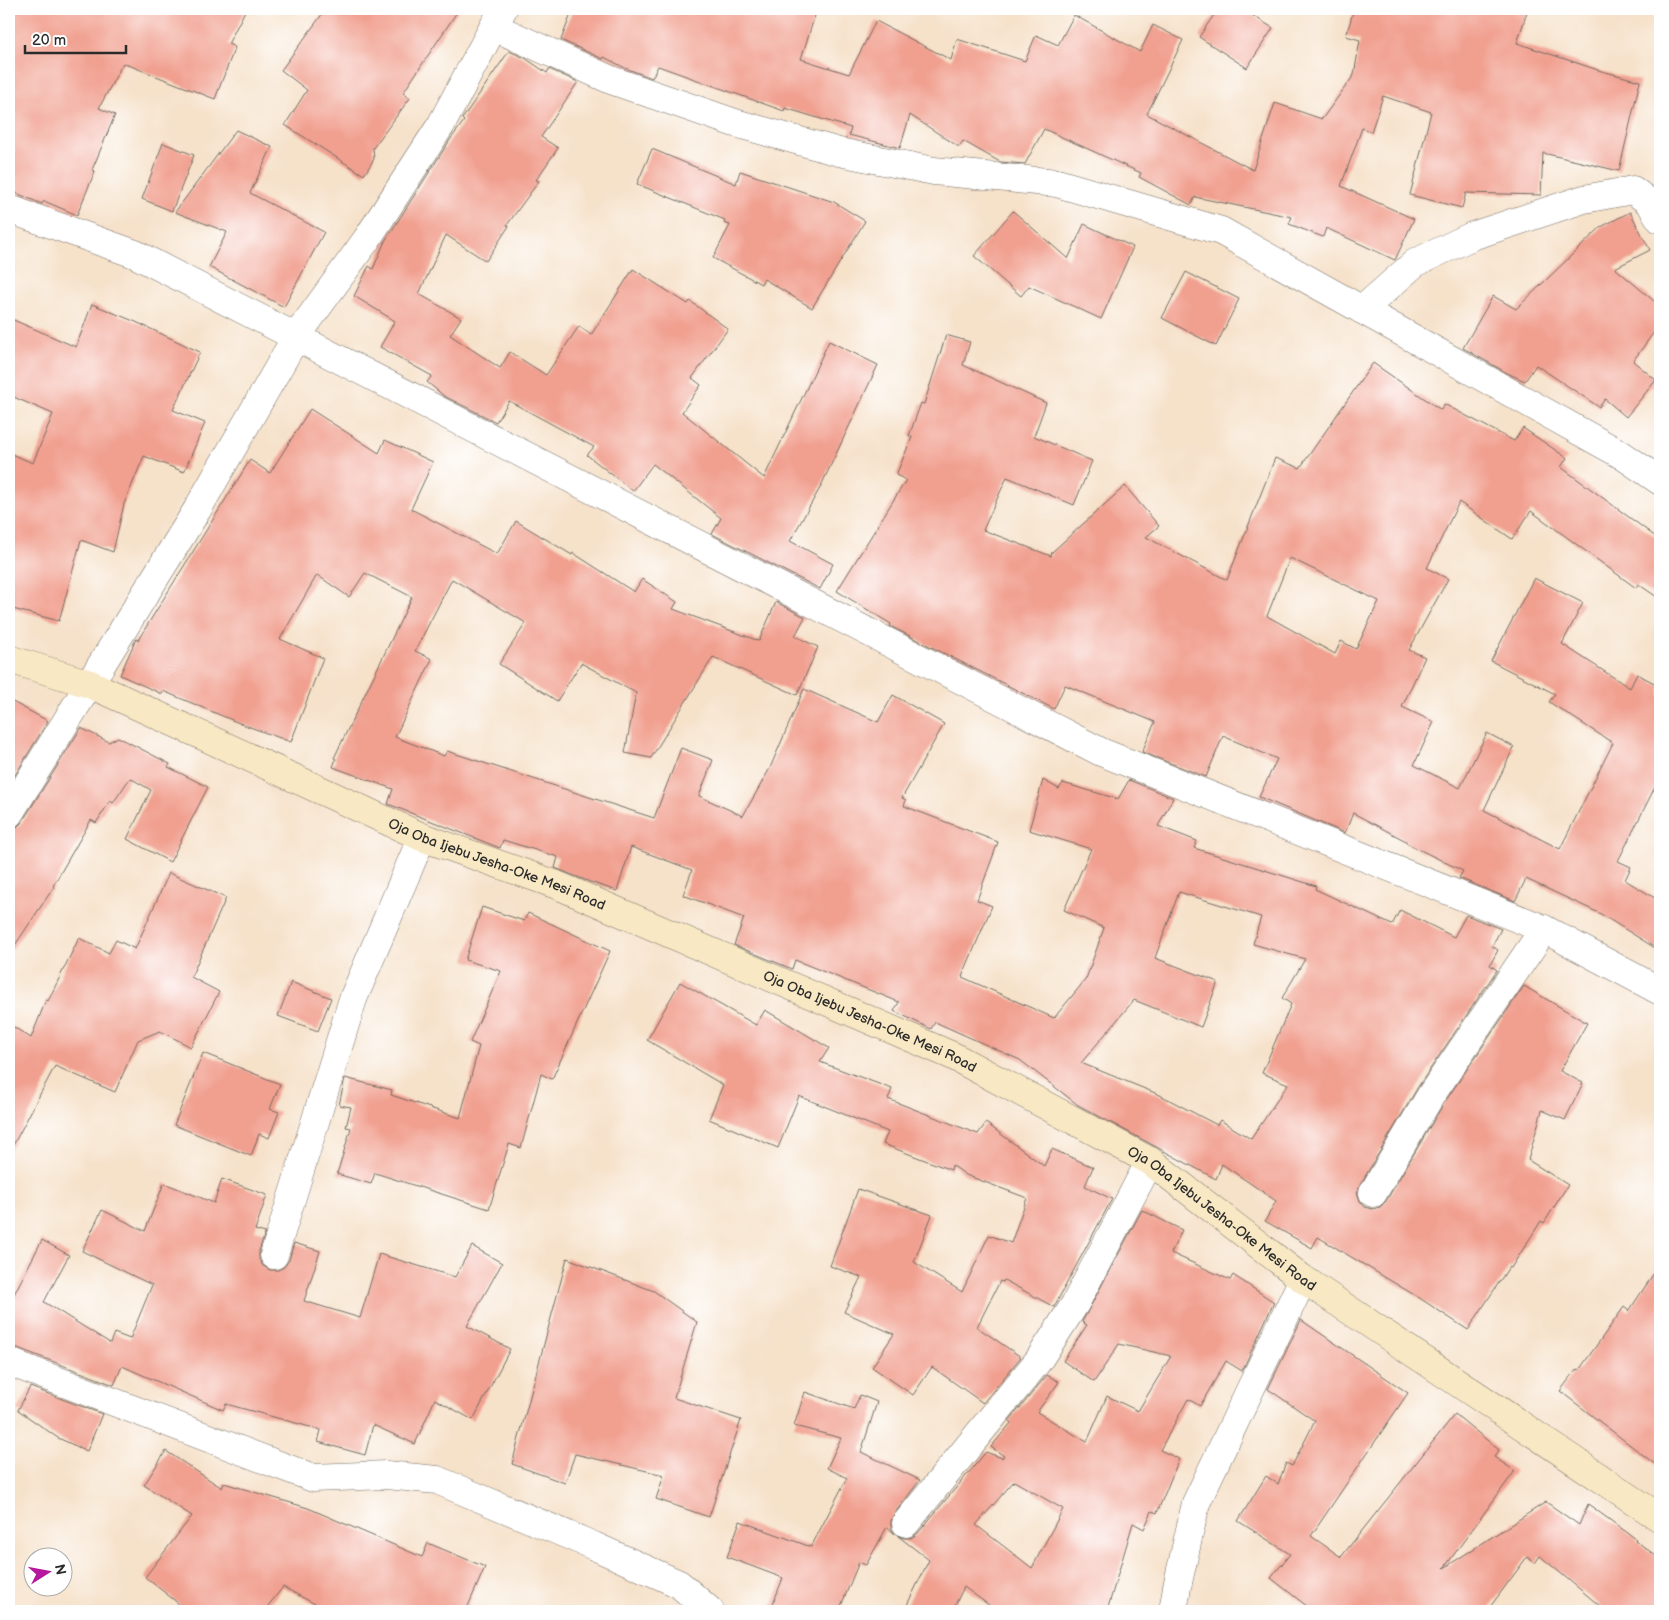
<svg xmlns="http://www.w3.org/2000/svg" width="1669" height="1620" font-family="'Balsamiq Sans',sans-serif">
	<rect width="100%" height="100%" fill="#fff"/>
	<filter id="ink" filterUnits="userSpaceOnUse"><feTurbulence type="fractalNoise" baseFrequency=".02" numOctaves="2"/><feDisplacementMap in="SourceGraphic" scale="10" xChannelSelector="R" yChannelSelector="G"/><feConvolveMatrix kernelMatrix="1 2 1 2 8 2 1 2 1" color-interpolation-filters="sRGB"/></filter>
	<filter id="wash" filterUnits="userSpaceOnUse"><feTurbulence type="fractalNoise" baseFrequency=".0096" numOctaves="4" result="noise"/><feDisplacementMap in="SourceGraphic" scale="20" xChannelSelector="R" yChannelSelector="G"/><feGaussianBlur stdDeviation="1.12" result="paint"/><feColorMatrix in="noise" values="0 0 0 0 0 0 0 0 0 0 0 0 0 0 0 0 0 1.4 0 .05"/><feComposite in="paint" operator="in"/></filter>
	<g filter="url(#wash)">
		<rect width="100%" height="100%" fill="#f6e1c9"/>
		<g id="blocks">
			<g fill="#f1a090" fill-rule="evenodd">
				<path d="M 9,9 L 246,9 L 228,44 L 235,47 L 215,99 L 123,63 L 99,108 L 115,115 L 92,170 L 95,171 L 77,215 L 44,201 L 42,204 L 9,190 Z"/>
				<path d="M 326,9 L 459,9 L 403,93 L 410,98 L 373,148 L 374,159 L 364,175 L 285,125 L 307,90 L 281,70 Z"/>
				<path d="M 573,9 L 817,9 L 801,59 L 849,74 L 876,21 L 951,60 L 957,39 L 1025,61 L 1036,35 L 1058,45 L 1074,15 L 1140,52 L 1153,25 L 1183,40 L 1147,114 L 1253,170 L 1275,103 L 1322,119 L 1354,75 L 1360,40 L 1346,36 L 1354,9 L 1528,9 L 1517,43 L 1598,70 L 1640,81 L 1619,171 L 1543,153 L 1541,195 L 1466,193 L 1462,208 L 1410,195 L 1431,112 L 1383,96 L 1371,132 L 1362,128 L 1341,186 L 1414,219 L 1395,260 L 1326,228 L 1323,237 L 1289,224 L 1292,217 L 1195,197 L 1191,205 L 1139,177 L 1141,173 L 1044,129 L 1025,164 L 1000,162 L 963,141 L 959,147 L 910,115 L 900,148 L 849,135 L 851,128 L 785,108 L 784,111 L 658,66 L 652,78 L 625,68 L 604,57 L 603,59 L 561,40 Z"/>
				<path d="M 1218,9 L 1242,9 L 1273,28 L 1247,68 L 1199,37 Z"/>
				<path d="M 509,51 L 525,58 L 547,73 L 549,69 L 578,82 L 541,137 L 558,148 L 536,180 L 539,181 L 507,225 L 509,226 L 486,261 L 446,235 L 419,294 L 461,318 L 450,335 L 500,368 L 510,352 L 546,375 L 579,326 L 591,335 L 633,269 L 688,304 L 690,301 L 728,329 L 692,378 L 701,385 L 682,412 L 764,478 L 829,341 L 878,365 L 820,488 L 790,541 L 833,564 L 820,589 L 712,534 L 721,518 L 653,464 L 633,491 L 587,455 L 594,447 L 509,401 L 496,422 L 444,396 L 427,382 L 432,376 L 380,347 L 395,321 L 354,296 L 369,266 L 373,269 L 385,241 L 450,140 L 464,121 L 462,119 Z"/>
				<path d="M 236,130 L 272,147 L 250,193 L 324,232 L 284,307 L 209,267 L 227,232 L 175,212 Z"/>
				<path d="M 163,143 L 194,155 L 172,211 L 142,199 Z"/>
				<path d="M 652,149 L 736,184 L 740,171 L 834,202 L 865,221 L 812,308 L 764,279 L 761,284 L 713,258 L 730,225 L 724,223 L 725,220 L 637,184 Z"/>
				<path d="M 1013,211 L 1068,259 L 1084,224 L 1133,247 L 1101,319 L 1029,286 L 1021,296 L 974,256 Z"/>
				<path d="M 1630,212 L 1650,250 L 1615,268 L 1660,306 L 1660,324 L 1633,361 L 1656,380 L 1626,417 L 1605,399 L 1599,407 L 1536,365 L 1525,381 L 1507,373 L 1463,348 L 1493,296 L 1516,309 L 1601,227 Z"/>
				<path d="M 1186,272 L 1239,299 L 1216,346 L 1162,318 Z"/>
				<path d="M 92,304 L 136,322 L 200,352 L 173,410 L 205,423 L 184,472 L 144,456 L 124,504 L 113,552 L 81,540 L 59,621 L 9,608 L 9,453 L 33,463 L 53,414 L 9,395 L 9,318 L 76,347 Z"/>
				<path d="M 946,335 L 970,342 L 963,365 L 1046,403 L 1034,436 L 1092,461 L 1074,505 L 1007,477 L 983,530 L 1051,556 L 1052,552 L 1125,486 L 1159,526 L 1146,537 L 1227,580 L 1275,458 L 1300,468 L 1373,363 L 1441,410 L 1444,404 L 1514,441 L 1523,428 L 1567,458 L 1561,467 L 1660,540 L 1660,599 L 1638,584 L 1636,588 L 1531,511 L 1512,539 L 1459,502 L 1427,568 L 1448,579 L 1409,650 L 1425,657 L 1402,707 L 1434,722 L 1414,765 L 1460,788 L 1487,733 L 1514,747 L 1484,810 L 1560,849 L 1613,743 L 1549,702 L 1555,694 L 1491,661 L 1534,578 L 1583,603 L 1562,644 L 1630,688 L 1637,674 L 1660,686 L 1660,777 L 1618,861 L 1631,867 L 1625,880 L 1660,901 L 1660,951 L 1599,913 L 1526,879 L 1515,901 L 1459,878 L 1463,871 L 1406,843 L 1406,841 L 1353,813 L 1345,833 L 1259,797 L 1277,759 L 1223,736 L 1206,777 L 1142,752 L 1155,722 L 1065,685 L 1054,709 L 890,626 L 891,624 L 837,591 L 906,480 L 896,475 L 912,437 L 909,436 L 921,403 L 924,404 ZM 1290,558 L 1379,601 L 1356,649 L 1341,641 L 1335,654 L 1267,616 Z"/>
				<path d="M 310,409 L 379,453 L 385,440 L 433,462 L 411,509 L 497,554 L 516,521 L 572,555 L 573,553 L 634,592 L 642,579 L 677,602 L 673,609 L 759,641 L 776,602 L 805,617 L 795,636 L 818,647 L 797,695 L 713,657 L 651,758 L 625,753 L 636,693 L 581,663 L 557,701 L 499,664 L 526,623 L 452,579 L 415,651 L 432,659 L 395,737 L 444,756 L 447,751 L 654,818 L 681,748 L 713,760 L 699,796 L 743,816 L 770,768 L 804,689 L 878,722 L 893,695 L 944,724 L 902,798 L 906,800 L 904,806 L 998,842 L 977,900 L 992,906 L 962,977 L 1054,1018 L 1086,979 L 1104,928 L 1064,910 L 1091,849 L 1029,830 L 1043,780 L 1059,789 L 1063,783 L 1118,799 L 1129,780 L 1173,798 L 1158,826 L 1197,841 L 1194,848 L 1316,886 L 1315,889 L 1392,925 L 1400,910 L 1454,937 L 1466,915 L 1501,929 L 1492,946 L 1498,950 L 1490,965 L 1497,970 L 1418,1087 L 1360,1185 L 1357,1192 L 1360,1201 L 1365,1207 L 1373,1209 L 1380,1207 L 1386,1201 L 1444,1103 L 1524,986 L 1587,1023 L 1560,1071 L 1583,1083 L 1565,1120 L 1542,1110 L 1528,1160 L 1568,1185 L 1544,1223 L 1541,1221 L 1511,1268 L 1509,1267 L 1468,1330 L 1421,1299 L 1318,1237 L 1312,1248 L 1265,1221 L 1276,1201 L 1222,1164 L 1216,1179 L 1078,1105 L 1020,1060 L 935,1022 L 931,1029 L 894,1011 L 899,1002 L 795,960 L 792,969 L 734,945 L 744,918 L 683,895 L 692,870 L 631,847 L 617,891 L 590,882 L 555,868 L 558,857 L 503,840 L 500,848 L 388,804 L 393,789 L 333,767 L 336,759 L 334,758 L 412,597 L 365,573 L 349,597 L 317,575 L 280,639 L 323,658 L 291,742 L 239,723 L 163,691 L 162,694 L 120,675 L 136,639 L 138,640 L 250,460 L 270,473 ZM 1179,892 L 1261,917 L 1253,944 L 1305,959 L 1282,998 L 1291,1004 L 1262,1073 L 1288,1084 L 1251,1139 L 1220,1120 L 1217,1125 L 1160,1095 L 1081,1063 L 1134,1000 L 1201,1027 L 1218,982 L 1155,958 Z"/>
				<path d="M 9,700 L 48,721 L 9,785 Z"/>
				<path d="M 81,728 L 109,742 L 118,737 L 170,764 L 168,767 L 208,787 L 170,862 L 127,839 L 151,790 L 130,778 L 113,803 L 110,801 L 96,823 L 91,820 L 53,886 L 54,887 L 9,954 L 9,830 L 17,827 L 22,822 Z"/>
				<path d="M 169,873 L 226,898 L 191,977 L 219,992 L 191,1047 L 160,1031 L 138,1040 L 115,1092 L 55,1066 L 9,1153 L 9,1024 L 31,1038 L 46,1000 L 48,1001 L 79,938 L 109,953 L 116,940 L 135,949 Z"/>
				<path d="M 482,907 L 524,921 L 528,913 L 610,951 L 552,1079 L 541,1074 L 521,1148 L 509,1144 L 489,1209 L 375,1173 L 371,1184 L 337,1174 L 351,1128 L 346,1127 L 351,1107 L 339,1105 L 345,1078 L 392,1090 L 391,1095 L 460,1118 L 479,1046 L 470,1042 L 501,971 L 465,960 Z"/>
				<path d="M 291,982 L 331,998 L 318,1031 L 278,1016 Z"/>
				<path d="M 680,982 L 756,1025 L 765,1010 L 829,1048 L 820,1062 L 892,1089 L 888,1099 L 978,1134 L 986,1123 L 1044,1166 L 1052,1149 L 1093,1167 L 1085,1186 L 1112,1199 L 1054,1307 L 1004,1280 L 1003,1282 L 1000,1281 L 977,1327 L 1021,1357 L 983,1403 L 932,1367 L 913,1395 L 872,1367 L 894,1334 L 844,1312 L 861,1277 L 830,1266 L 858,1189 L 932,1215 L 914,1262 L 962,1292 L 989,1235 L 1011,1243 L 1027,1198 L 966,1175 L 952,1165 L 951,1170 L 883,1144 L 888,1132 L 799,1096 L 778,1148 L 709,1119 L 723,1085 L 647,1040 Z"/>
				<path d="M 203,1053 L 280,1084 L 270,1109 L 279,1112 L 269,1138 L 259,1134 L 251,1156 L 174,1125 Z"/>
				<path d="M 222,1179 L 267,1195 L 255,1230 L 265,1233 L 259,1251 L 259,1259 L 263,1266 L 270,1270 L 278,1270 L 284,1267 L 289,1260 L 294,1243 L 320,1251 L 304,1301 L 360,1318 L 379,1254 L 455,1277 L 472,1246 L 502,1263 L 467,1326 L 510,1349 L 473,1420 L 435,1399 L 415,1444 L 373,1425 L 365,1455 L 318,1442 L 321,1430 L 226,1404 L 223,1410 L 122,1366 L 114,1385 L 15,1347 L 9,1347 L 9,1304 L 42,1240 L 69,1255 L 44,1302 L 110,1343 L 114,1333 L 130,1339 L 152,1285 L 82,1251 L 102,1210 L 145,1231 L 164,1183 L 214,1203 Z"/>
				<path d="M 1142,1210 L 1182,1230 L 1171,1253 L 1230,1280 L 1233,1275 L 1274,1302 L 1242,1371 L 1226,1361 L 1200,1406 L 1188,1399 L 1160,1450 L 1179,1459 L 1157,1513 L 1152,1511 L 1144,1529 L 1133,1523 L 1107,1611 L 997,1611 L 964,1587 L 952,1611 L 904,1611 L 929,1560 L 898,1536 L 904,1538 L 911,1538 L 918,1533 L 986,1452 L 1002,1458 L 1004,1456 L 991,1447 L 1011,1423 L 1009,1421 L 1047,1375 L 1059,1382 L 1037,1412 L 1087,1442 L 1107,1396 L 1138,1411 L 1171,1356 L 1119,1344 L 1094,1382 L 1063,1361 L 1087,1325 L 1082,1322 ZM 1014,1481 L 1063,1509 L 1032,1568 L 976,1525 Z"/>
				<path d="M 567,1258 L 654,1291 L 697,1322 L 674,1398 L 741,1420 L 709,1517 L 656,1499 L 664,1475 L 575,1454 L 565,1483 L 512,1464 Z"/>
				<path d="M 1660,1264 L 1660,1468 L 1560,1391 L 1577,1369 L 1579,1370 L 1624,1307 L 1629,1311 Z"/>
				<path d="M 1301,1320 L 1408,1393 L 1311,1536 L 1341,1557 L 1455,1414 L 1499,1450 L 1494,1457 L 1515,1471 L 1444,1568 L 1546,1502 L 1579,1525 L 1588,1504 L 1636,1539 L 1635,1540 L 1660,1559 L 1660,1611 L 1606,1611 L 1540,1556 L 1535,1563 L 1527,1557 L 1487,1611 L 1313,1611 L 1271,1578 L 1290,1554 L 1238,1521 L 1266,1476 L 1278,1484 L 1286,1463 L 1292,1466 L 1315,1421 L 1268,1389 Z"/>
				<path d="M 30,1387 L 102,1414 L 87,1451 L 58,1438 L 18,1410 Z"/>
				<path d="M 805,1392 L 854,1409 L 860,1395 L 877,1402 L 861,1452 L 920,1480 L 894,1514 L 891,1521 L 891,1528 L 895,1534 L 887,1527 L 866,1565 L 859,1562 L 839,1611 L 770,1611 L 783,1578 L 727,1557 L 740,1521 L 811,1547 L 847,1478 L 827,1468 L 841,1438 L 794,1426 Z"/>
				<path d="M 166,1451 L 222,1488 L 224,1483 L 308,1508 L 422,1557 L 428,1543 L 485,1567 L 466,1611 L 328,1611 L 283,1587 L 264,1611 L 188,1611 L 145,1577 L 192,1516 L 144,1485 Z"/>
			</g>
		</g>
	</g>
	<g filter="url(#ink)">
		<use href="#blocks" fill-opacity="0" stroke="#726b62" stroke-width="1"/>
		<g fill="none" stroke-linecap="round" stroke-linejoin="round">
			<g stroke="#726b62" stroke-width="29">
				<g id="minor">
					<path d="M 494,27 L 611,80 L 735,123 L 839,152 L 934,171 L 1057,183 L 1221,231 L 1622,455 L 1660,481"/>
					<path d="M 9,209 L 135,254 L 1101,752 L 1544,929 L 1660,991"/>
					<path d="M 1362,310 L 1415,263 L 1472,236 L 1584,199 L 1633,190 L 1650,203 L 1660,219"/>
					<path d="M 1373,1193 L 1431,1095 L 1544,929"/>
					<path d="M 274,1255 L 353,999 L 422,837"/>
					<path d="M 9,1362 L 313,1478 L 386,1475 L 437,1480 L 594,1546 L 679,1584 L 710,1611"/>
					<path d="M 906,1523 L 1038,1361 L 1075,1304 L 1150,1161"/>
					<path d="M 1173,1611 L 1177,1587 L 1196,1503 L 1303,1279"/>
				</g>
			</g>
			<g stroke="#726b62" stroke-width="29">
				<path id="tertiary" d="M 9,814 L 197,510 L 296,337 L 367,239 L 441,125 L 503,9"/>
			</g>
			<g stroke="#726b62" stroke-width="29">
				<g id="secondary">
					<path id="s1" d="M 9,659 L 90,684 L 422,837 L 557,885 L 953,1056 L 1150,1161 L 1303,1279 L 1660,1518"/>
				</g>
			</g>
			<use href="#minor" stroke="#fff" stroke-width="28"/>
			<use href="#tertiary" stroke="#fff" stroke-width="28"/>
			<use href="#secondary" stroke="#f8e8c3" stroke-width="28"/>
		</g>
	</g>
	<g text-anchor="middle" stroke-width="4" stroke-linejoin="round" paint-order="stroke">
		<g font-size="14" fill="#2b2b2b" stroke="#fff">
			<text dy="5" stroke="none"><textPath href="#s1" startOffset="530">Oja Oba Ijebu Jesha-Oke Mesi Road</textPath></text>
			<text dy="5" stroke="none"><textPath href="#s1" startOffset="935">Oja Oba Ijebu Jesha-Oke Mesi Road</textPath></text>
			<text dy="5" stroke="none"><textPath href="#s1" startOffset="1340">Oja Oba Ijebu Jesha-Oke Mesi Road</textPath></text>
		</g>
	</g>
	<rect width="1669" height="1620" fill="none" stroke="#fff" stroke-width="30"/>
	<g transform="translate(48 1572) rotate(79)"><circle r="24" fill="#ffffff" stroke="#aaaaaa"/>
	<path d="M0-4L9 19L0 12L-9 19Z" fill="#b5179e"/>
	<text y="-8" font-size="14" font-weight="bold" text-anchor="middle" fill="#2b2b2b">N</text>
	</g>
	<path d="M25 45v8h101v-8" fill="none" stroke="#2b2b2b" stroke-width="2.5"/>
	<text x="32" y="45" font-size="15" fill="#2b2b2b" stroke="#ffffff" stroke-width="4" paint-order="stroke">20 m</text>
</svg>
